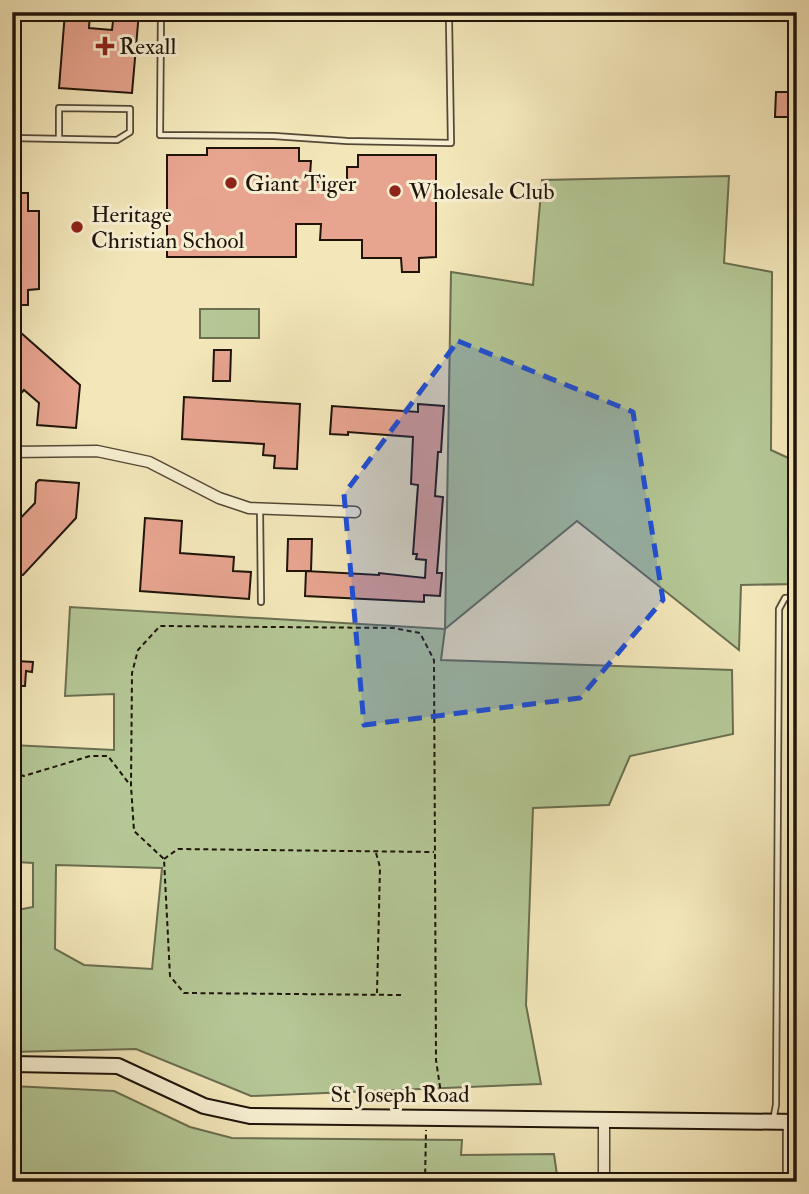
<svg xmlns="http://www.w3.org/2000/svg" width="809" height="1194" font-family="'IM FELL Double Pica',serif">
	<rect width="100%" height="100%" fill="#f3e7ba"/>
	<filter id="stains"><feTurbulence type="fractalNoise" baseFrequency=".00286" numOctaves="4"/><feColorMatrix values="0 0 0 0 .2 0 0 0 0 .09 0 0 0 0 .02 0 0 0 .5 -.17"/></filter>
	<radialGradient id="worn" r=".72"><stop offset=".6" stop-color="#630" stop-opacity="0"/><stop offset="1" stop-color="#630" stop-opacity=".3"/></radialGradient>
	<g fill="#b4c795" stroke="#6a6e50" stroke-width="2" fill-rule="evenodd">
		<path d="M 729,176 L 724,263 L 772,272 L 771,450 L 797,462 L 797,584 L 741,585 L 739,650 L 577,521 L 445,629 L 441,660 L 732,670 L 733,734 L 630,756 L 609,805 L 533,808 L 526,1005 L 541,1084 L 251,1096 L 136,1049 L 12,1052 L 12,911 L 33,907 L 33,863 L 17,862 L 16,877 L 12,877 L 12,745 L 114,750 L 114,694 L 65,696 L 70,607 L 445,629 L 451,272 L 533,285 L 542,180 ZM 56,865 L 162,868 L 152,969 L 84,965 L 55,949 Z"/>
		<rect x="200" y="309" width="59" height="29"/>
		<path d="M 12,1086 L 114,1091 L 190,1127 L 232,1138 L 462,1140 L 461,1155 L 554,1154 L 558,1182 L 12,1182 Z"/>
	</g>
	<g fill="#e7a48f" stroke="#1f140a" stroke-width="2">
		<path d="M 65,12 L 90,12 L 89,28 L 112,30 L 114,12 L 139,12 L 132,93 L 59,88 Z"/>
		<path d="M 776,92 L 797,92 L 797,117 L 775,117 Z"/>
		<path d="M 207,148 L 299,148 L 299,161 L 311,161 L 310,175 L 316,175 L 316,182 L 347,182 L 347,167 L 358,167 L 358,155 L 436,155 L 436,257 L 419,258 L 419,272 L 402,272 L 401,258 L 362,258 L 362,240 L 320,240 L 321,224 L 296,224 L 296,257 L 167,257 L 167,155 L 207,155 Z"/>
		<path d="M 12,193 L 28,193 L 28,211 L 39,211 L 39,289 L 28,290 L 28,305 L 12,305 Z"/>
		<path d="M 12,332 L 20,332 L 80,385 L 76,428 L 37,425 L 39,403 L 24,390 L 12,403 Z"/>
		<path d="M 214,350 L 231,350 L 230,381 L 213,381 Z"/>
		<path d="M 184,397 L 300,404 L 297,469 L 274,468 L 275,456 L 263,455 L 264,444 L 182,439 Z"/>
		<path d="M 418,404 L 444,406 L 441,452 L 438,452 L 435,496 L 443,497 L 437,573 L 442,573 L 440,596 L 424,595 L 424,602 L 305,596 L 306,571 L 379,575 L 379,573 L 425,578 L 426,560 L 416,559 L 417,554 L 413,554 L 418,485 L 411,484 L 413,437 L 348,432 L 348,435 L 330,434 L 332,406 L 418,412 Z"/>
		<path d="M 39,480 L 79,483 L 76,518 L 23,575 L 12,574 L 12,527 L 35,503 L 36,483 Z"/>
		<path d="M 145,518 L 182,521 L 180,553 L 234,557 L 233,571 L 251,572 L 249,599 L 140,591 Z"/>
		<path d="M 288,539 L 312,539 L 311,571 L 287,571 Z"/>
		<path d="M 16,661 L 33,662 L 32,672 L 26,671 L 25,686 L 21,686 L 21,699 L 12,698 L 12,674 L 15,674 Z"/>
	</g>
	<g fill="none" stroke-linecap="round" stroke-linejoin="round">
		<g stroke="#544936" stroke-width="8">
			<g id="lane">
				<path d="M 161,12 L 160,135 L 274,136 L 347,141 L 451,143 L 449,20 L 446,12"/>
				<path d="M 12,138 L 117,140 L 130,132 L 130,109 L 59,108 L 59,139"/>
				<path d="M 260,509 L 261,602"/>
				<path d="M 773,1121 L 776,1105 L 779,609 L 785,598 L 797,597"/>
				<path d="M 786,1182 L 786,1123"/>
			</g>
		</g>
		<g stroke="#544936" stroke-width="13">
			<g id="street">
				<path d="M 12,452 L 97,451 L 149,462 L 219,498 L 249,508 L 355,512"/>
				<path d="M 604,1119 L 604,1182"/>
			</g>
		</g>
		<g stroke="#1f140a" stroke-width="18">
			<path id="secondary" d="M 12,1064 L 118,1066 L 204,1106 L 250,1116 L 797,1122"/>
		</g>
		<g stroke="#1f140a" stroke-width="2" stroke-dasharray="5 3.5" stroke-linecap="butt">
			<path d="M 12,772 L 24,776 L 90,756 L 108,756 L 130,785"/>
			<path d="M 376,853 L 380,867 L 377,993"/>
			<path d="M 164,859 L 178,849 L 434,852"/>
			<path d="M 401,995 L 184,993 L 170,976 L 164,859 L 134,831 L 131,786 L 132,673 L 138,650 L 160,626 L 393,628 L 420,633 L 434,660 L 436,1060 L 442,1100"/>
			<path d="M 425,1182 L 426,1130"/>
		</g>
		<use href="#lane" stroke="#f7efd2" stroke-width="4.5"/>
		<use href="#street" stroke="#f7efd2" stroke-width="10"/>
		<use href="#secondary" stroke="#f7efd2" stroke-width="14"/>
	</g>
	<path fill="#1d4ed8" fill-opacity="0.2" stroke="#1d4ed8" stroke-width="5" stroke-dasharray="14 9" stroke-linejoin="round" d="M 458,341 L 633,412 L 663,600 L 580,698 L 364,725 L 344,494 Z"/>
	<g fill="#8f2418" stroke="#f7efd2" stroke-width="2.5">
		<path d="M101.5 35.5h7v7h7v7h-7v7h-7v-7h-7v-7h7z"/>
		<circle cx="231" cy="183" r="7"/>
		<circle cx="395" cy="191" r="7"/>
		<circle cx="77" cy="227" r="7"/>
	</g>
	<g text-anchor="middle" stroke-width="6" stroke-linejoin="round" paint-order="stroke">
		<g font-size="23" fill="#1f140a" stroke="#f7efd2" text-anchor="start">
			<text x="119" y="54">Rexall</text>
			<text x="245" y="191">Giant Tiger</text>
			<text x="409" y="199">Wholesale Club</text>
			<text x="91" y="222">Heritage<tspan x="91" dy="26">Christian School</tspan></text>
		</g>
		<g font-size="23" fill="#1f140a" stroke="#f7efd2">
			<text x="400" y="1102">St Joseph Road</text>
		</g>
	</g>
	<rect width="809" height="1194" fill="none" stroke="#f3e7ba" stroke-width="42"/>
	<rect x="14" y="14" width="781" height="1166" fill="none" stroke="#1f140a" stroke-width="3.5"/>
	<rect x="21" y="21" width="767" height="1152" fill="none" stroke="#1f140a" stroke-width="2"/>
	<rect width="100%" height="100%" filter="url(#stains)"/>
	<rect width="100%" height="100%" fill="url(#worn)"/>
</svg>
